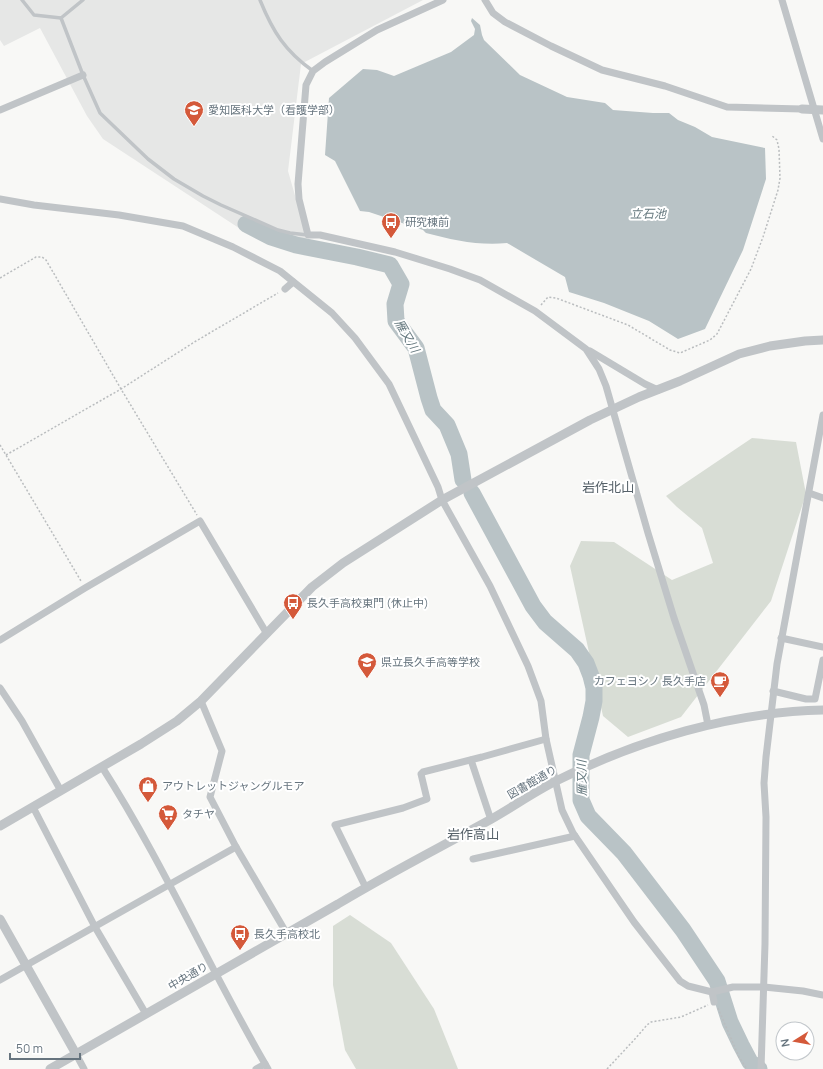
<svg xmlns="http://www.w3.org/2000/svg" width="823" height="1069" font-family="Manrope,'Noto Sans JP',sans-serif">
	<rect width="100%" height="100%" fill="#f8f8f6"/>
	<path fill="#e6e7e6" d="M 0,0 L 423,0 L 301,64 L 288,171 L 312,255 L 245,232 L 103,139 L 87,116 L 40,28 L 4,46 L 0,40 Z"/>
	<g fill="#d8ddd5">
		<path d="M 752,438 L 796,442 L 806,494 L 771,601 L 681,717 L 628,737 L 603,716 L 570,566 L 581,541 L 614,542 L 672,580 L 713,563 L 702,528 L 677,507 L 666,496 Z"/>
		<path d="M 350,915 L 391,943 L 434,1009 L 458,1069 L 356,1069 L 345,1050 L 333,985 L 333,926 Z"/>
	</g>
	<path fill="#b9c3c6" d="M 472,18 L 480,25 L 482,35 L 484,40 L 520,75 L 567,97 L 605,103 L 613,110 L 653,113 L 669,113 L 678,120 L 695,127 L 712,137 L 765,148 L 766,179 L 743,250 L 705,329 L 678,339 L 649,321 L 604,303 L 569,292 L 565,277 L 507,243 C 480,246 452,240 426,233 L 423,230 L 369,212 L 360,211 L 335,161 L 325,155 L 329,98 L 363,69 L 377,70 L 394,76 L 451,52 L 474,35 L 475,29 L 471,21 Z"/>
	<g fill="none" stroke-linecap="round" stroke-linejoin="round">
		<g stroke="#b9c3c6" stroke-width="17">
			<path d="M 246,224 L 271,237 L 296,245 L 357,257 L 390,265 L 401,284 L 395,304 L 396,321 L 416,348 L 429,398 L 433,410 L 447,425 L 459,454 L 463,480"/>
			<path d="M 472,493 L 533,606 L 545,622 L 577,650 L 586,663 L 591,676 L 594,688 L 594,701 L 591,717 L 581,755 L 581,800 L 588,816 L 624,853 L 683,930 L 717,981 L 730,1022 L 741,1045 L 750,1062 L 759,1069"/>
		</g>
		<g stroke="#babdbf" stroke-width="1.5" stroke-dasharray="2 2" stroke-linecap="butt">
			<path d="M 0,278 L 36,257 L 42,257 L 46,260 L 121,389 L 197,515"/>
			<path d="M 541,305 L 548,297 L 556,298 L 628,325 L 670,350 L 680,353 L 710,340 L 717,334 L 751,269 L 763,237 L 778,190 L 780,178 L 779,149 L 777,140 L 771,135"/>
			<path d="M 0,445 L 81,581"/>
			<path d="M 6,455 L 121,389 L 196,341 L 278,293"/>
			<path d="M 718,1008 L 739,1057 L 747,1069"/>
			<path d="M 607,1069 L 634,1040 L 647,1025 L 651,1022 L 681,1017 L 708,1005"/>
		</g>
		<g stroke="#c0c4c7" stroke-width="3.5">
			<path d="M 22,0 L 34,15 L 61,18 L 83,0"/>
			<path d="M 260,0 C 273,32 285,51 313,71"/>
			<path d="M 61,18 L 83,75 L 100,113 L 148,159 L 174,179 L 203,196 L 221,205 L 278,230 L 290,233 L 308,235"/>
		</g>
		<g stroke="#c0c4c7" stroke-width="7">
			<path d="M 443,0 L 377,30 L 325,62 L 313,71 L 306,85 L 298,184 L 299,199 L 308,235 L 320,235 L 395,252 L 450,269 L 480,280 L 535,311 L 586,349 L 599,369 L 606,386 L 648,533 L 674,618 L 704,705 L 708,725"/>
			<path d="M 485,0 L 493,13 L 505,22 L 551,46 L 602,70 L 665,86 L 727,107 L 802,109"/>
			<path d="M 782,0 L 823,139"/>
			<path d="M 0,110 L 83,75"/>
			<path d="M 0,199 L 34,205 L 119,215 L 183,226 L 233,247 L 280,271 L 332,313 L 355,338 L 389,384 L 438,487 L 442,500 L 490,586 L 528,666 L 541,701 L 546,739 L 562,810 L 573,833 L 634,922 L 680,981 L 688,986 L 712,992 L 714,1002"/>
			<path d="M 285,289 L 293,282"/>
			<path d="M 590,351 L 645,384 L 658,390"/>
			<path d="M 809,493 L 823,498"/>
			<path d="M 781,638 L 823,647"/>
			<path d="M 0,640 L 85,588 L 200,521 L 267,634"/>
			<path d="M 0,688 L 22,721 L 61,791"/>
			<path d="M 773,691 L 806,699 L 815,699 L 823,660"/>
			<path d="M 201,701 L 222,751 L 210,797 L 236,847 L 287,934"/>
			<path d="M 471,760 L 491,820"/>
			<path d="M 102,767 C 164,864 210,970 268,1069"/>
			<path d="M 33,807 L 95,927 L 146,1014"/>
			<path d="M 473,859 L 575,836"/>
			<path d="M 366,888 L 335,825 L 403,808 L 427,799 L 421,774 L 423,772 L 482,757 L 546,739"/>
			<path d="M 0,980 L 236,847"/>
			<path d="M 712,992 L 733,987 L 764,987 L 803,991 L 823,995"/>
			<path d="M 76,1054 L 84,1069"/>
			<path d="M 256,1069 L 265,1064"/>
			<path d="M 761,1069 L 765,944 L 766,817 L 764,783 L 766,757 L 777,664 L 823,415"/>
		</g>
		<g stroke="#c0c4c7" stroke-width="9">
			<path d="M 802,109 L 823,110"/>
			<path d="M 0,826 L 141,744 L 177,721 L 201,701 L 312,587 L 343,563 L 442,500 L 590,420 L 639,397 L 680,381 L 739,354 L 770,346 L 805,341 L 823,340"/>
			<path d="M 0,919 L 76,1054"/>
			<path d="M 50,1069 L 338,904 C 386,875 437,849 486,822 C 510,809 532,793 556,781 C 638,740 731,712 823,710"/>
		</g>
	</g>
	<defs>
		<g id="university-pin" transform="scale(1)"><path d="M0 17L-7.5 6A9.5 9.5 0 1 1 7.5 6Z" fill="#d4593a" stroke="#fff"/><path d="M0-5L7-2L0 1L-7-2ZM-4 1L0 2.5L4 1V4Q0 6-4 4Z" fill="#fff"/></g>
		<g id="bus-pin" transform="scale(1)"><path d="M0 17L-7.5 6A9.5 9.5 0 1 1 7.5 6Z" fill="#d4593a" stroke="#fff"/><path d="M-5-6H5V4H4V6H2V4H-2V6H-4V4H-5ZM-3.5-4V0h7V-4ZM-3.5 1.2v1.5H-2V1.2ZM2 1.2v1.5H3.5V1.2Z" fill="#fff"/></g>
		<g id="school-pin" transform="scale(1)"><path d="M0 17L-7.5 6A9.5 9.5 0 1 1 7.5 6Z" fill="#d4593a" stroke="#fff"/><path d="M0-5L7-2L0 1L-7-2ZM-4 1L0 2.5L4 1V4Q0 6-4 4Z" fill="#fff"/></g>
		<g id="cafe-pin" transform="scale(1)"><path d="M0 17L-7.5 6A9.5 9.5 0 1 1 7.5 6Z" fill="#d4593a" stroke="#fff"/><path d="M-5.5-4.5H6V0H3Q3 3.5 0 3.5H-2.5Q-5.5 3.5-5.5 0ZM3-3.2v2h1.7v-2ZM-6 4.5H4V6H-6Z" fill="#fff"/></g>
		<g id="shop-pin" transform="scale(1)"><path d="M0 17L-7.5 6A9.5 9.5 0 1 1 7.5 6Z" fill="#d4593a" stroke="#fff"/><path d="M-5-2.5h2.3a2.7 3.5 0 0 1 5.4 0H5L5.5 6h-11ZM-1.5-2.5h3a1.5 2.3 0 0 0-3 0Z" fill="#fff"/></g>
		<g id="supermarket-pin" transform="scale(1)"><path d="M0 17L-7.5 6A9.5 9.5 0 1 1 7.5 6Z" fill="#d4593a" stroke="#fff"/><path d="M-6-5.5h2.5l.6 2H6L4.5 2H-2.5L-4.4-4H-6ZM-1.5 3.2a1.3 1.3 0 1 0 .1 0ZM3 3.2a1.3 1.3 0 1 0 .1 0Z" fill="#fff"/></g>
	</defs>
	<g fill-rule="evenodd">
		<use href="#university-pin" x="194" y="110"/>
		<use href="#bus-pin" x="391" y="222"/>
		<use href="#bus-pin" x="293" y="603"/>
		<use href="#school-pin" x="367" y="662"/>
		<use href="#cafe-pin" x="720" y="681"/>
		<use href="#shop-pin" x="148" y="786"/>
		<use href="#supermarket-pin" x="168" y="814"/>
		<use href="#bus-pin" x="240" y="934"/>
	</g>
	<g text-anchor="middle" stroke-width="4" stroke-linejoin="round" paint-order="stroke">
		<g font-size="11" fill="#66747e" stroke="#fff" text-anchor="start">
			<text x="208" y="114">愛知医科大学（看護学部）</text>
			<text x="405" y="226">研究棟前</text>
			<text x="307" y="607">長久手高校東門 (休止中)</text>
			<text x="381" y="666">県立長久手高等学校</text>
			<text x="706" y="685" text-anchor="end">カフェヨシノ 長久手店</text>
			<text x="162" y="790">アウトレットジャングルモア</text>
			<text x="182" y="818">タチヤ</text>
			<text x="254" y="938">長久手高校北</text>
		</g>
		<g font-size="11" fill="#66747e" stroke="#fff">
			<text transform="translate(532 782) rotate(-30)" y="4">図書館通り</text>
			<text transform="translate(188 976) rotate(-30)" y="4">中央通り</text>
		</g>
		<g font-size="12" font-style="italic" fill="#66797f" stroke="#fff">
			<text x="648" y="218">立石池</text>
			<text transform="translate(407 336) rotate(60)" y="4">雁又川</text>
			<text transform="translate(582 778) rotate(-91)" y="4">雁又川</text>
		</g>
		<g font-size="13" fill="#57626a" stroke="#fff">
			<text x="608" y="492">岩作北山</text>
			<text x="473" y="839">岩作高山</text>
		</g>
	</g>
	<g transform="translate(795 1041) rotate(259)"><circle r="19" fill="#ffffff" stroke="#c2c7cb"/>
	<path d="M0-3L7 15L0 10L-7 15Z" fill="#d4593a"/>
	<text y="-6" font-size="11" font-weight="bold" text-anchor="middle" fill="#66747e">N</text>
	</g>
	<path d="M10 1053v6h70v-6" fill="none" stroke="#66747e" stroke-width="2"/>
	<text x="16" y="1053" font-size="12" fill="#66747e" stroke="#ffffff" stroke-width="3" paint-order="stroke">50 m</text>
</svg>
